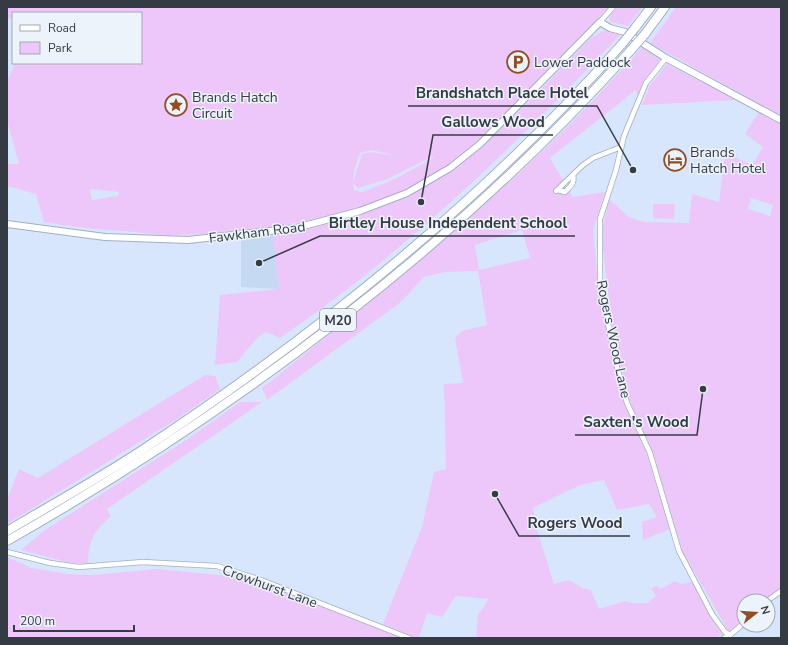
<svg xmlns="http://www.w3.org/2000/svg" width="788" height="645" font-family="'Nunito Sans',sans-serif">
	<rect width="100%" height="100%" fill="#d7e6fc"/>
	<path fill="#c5d9f3" d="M 273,235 L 279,289 L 241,287 L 241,240 Z"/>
	<g fill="#eec7fa" fill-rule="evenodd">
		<path d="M 7,7 L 609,7 C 573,46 537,85 499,121 C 484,136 468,153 451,164 C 372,217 266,233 172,235 C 159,235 146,233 134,232 C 103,230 74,227 44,222 L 36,194 L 7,186 L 7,164 L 19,164 L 7,120 L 7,82 L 15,63 L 141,63 L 141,13 L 13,13 L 13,19 L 7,18 ZM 371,150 L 398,156 L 370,152 L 362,154 L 353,183 L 358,188 L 388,179 L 433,156 L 433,158 L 395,179 L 362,192 L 354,190 C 351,177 356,165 360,153 ZM 90,189 L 119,192 L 118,196 L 92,200 Z"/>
		<path d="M 616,7 L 643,7 L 628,26 L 611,22 C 607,15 611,12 616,7 Z"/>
		<path d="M 676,7 L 781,7 L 781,116 L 650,43 Z"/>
		<path d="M 605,30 L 621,34 C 516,145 406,252 280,338 L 266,332 L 258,337 L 237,362 L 215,365 L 220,295 L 279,289 L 273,235 C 310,228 345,219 381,206 C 390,203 401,200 409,195 C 480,158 535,94 592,37 Z"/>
		<path d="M 642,47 L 660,60 L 637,95 L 636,90 L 550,158 L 573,197 L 605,192 L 593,230 L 599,295 L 624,400 L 645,448 L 670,529 L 643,540 L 642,522 L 657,517 L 649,504 L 617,510 L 604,480 L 580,485 L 533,508 L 537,530 L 554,584 L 569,580 L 582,588 L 591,590 L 599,609 L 625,601 L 632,603 L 647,603 L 656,596 L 651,588 L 657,586 L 661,589 L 675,581 L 682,584 L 692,582 L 723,634 L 715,638 L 476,638 L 478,615 L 489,599 L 456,596 L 442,617 L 427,613 L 419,638 L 415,638 L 383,624 L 422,527 L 434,472 L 446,469 L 444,384 L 463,383 L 455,338 L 462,331 L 487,325 L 478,271 L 445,272 L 424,277 L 401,302 L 267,400 L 262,388 C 395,282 530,176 642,47 ZM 522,230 L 530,258 L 479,270 L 475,245 Z"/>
		<path d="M 667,64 L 738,100 L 642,105 L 650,85 Z"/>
		<path d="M 759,111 L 781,123 L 781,588 L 762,601 L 744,601 L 744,618 L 729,632 L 682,551 L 649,443 L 629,403 L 616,355 L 601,234 L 609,199 L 629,217 L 644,222 L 689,223 L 692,194 L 719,202 L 725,153 L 752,165 L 763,147 L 745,134 ZM 751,198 L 773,205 L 770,216 L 748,209 Z"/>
		<path d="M 653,204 L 675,204 L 674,219 L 653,218 Z"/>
		<path d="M 205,375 L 215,376 L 220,389 L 177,419 L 7,524 L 7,500 L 19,469 L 38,478 Z"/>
		<path d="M 240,402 L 262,402 L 107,509 L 111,516 C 93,532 89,539 88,564 L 67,562 L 21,550 L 45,530 L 186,440 Z"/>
		<path d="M 7,557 L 32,568 L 68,574 L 93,575 L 157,569 L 250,578 L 402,638 L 7,638 Z"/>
	</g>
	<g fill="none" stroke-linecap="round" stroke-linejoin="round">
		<g stroke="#a2b0c4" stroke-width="6">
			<g id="street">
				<path d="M 600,22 L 613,7"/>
				<path d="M 666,58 L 646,83 L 624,136 L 616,170 L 600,219 L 600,285 L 617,367 L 627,403 L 650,453 L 679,551 L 712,614 L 725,632 L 730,635"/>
				<path d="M 558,190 L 565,192 C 571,186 575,183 573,175"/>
				<path d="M 556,191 L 583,165 L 593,158 L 621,147"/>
				<path d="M 7,552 L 50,563 L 79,567 L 143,562 L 217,566 L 261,580 L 409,638"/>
				<path d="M 767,601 L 781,591"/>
				<path d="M 724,638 L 730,635 L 744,623"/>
			</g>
		</g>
		<g stroke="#a2b0c4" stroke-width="8">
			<path id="secondary" d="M 7,224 L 105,237 L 188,240 L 296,228 L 360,211 L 407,193 L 450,168 L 480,144 L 600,22 L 610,28 L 625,32 L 666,58 L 781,120"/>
		</g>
		<g stroke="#a2b0c4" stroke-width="10">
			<g id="highway">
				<path d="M 635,28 L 651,7"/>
				<path d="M 645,34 L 665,7"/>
				<path d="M 7,531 C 51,505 96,480 139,452 C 315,336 482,202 622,44"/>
				<path d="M 7,541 C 234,412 457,245 631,50"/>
			</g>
		</g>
		<use href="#street" stroke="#fff" stroke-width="4.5"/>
		<use href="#secondary" stroke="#fff" stroke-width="6"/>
		<use href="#highway" stroke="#fff" stroke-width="8"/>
		<g stroke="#a2b0c4" stroke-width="10" stroke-linecap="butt">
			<g id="highway-bridge">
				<path d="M 622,44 L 635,28"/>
				<path d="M 631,50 L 645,34"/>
			</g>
		</g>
		<use href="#highway-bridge" stroke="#fff" stroke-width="8"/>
	</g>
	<defs>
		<g id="parking-ring" transform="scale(1.15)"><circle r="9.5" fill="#edf3fb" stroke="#924e22" stroke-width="1.5"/><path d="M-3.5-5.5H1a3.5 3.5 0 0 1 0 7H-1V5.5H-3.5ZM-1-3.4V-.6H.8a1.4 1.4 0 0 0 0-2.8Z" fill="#924e22"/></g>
		<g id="sight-ring" transform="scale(1.15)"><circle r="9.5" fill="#edf3fb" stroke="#924e22" stroke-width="1.5"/><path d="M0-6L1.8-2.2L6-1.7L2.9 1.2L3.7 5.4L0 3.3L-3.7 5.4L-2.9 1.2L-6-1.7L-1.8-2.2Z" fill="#924e22"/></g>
		<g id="hotel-ring" transform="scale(1.15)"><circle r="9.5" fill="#edf3fb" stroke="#924e22" stroke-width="1.5"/><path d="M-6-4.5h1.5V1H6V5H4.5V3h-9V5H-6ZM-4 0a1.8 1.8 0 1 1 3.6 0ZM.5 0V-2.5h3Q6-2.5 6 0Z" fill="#924e22"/></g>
	</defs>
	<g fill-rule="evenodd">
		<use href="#parking-ring" x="518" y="62"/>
		<use href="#sight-ring" x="176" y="105"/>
		<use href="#hotel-ring" x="675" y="160"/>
	</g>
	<g text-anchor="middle" stroke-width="3" stroke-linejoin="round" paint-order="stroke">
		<rect fill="#edf3fb" stroke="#6c727a" stroke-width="1" x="320" y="309" width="36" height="22" rx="3"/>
		<g font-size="13" font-weight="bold" fill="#353b43">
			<text x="338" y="325">M20</text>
		</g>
		<g font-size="14" fill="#353b43" stroke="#edf3fb" text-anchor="start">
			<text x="534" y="67">Lower Paddock</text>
			<text x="192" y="102">Brands Hatch<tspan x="192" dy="16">Circuit</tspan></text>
			<text x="690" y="157">Brands<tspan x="690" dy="16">Hatch Hotel</tspan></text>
		</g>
		<g font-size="14" fill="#353b43" stroke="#edf3fb">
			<text transform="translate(257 232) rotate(-7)" y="5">Fawkham Road</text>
			<text transform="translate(614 339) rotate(78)" y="5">Rogers Wood Lane</text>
			<text transform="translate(270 586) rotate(20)" y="5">Crowhurst Lane</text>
		</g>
	</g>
	<path fill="none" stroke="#353b43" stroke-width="1.5" d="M633 170L597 106H408M421 202L433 135H553M259 263L320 236H575M703 389L697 435H575M495 494L519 536H630"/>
	<g fill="#353b43" stroke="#edf3fb" stroke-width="1.5">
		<circle cx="633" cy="170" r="4"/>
		<circle cx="421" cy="202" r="4"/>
		<circle cx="259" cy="263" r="4"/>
		<circle cx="703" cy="389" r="4"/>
		<circle cx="495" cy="494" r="4"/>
	</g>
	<g font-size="15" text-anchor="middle" font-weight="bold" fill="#353b43" stroke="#edf3fb" stroke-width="3" stroke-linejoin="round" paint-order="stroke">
		<text x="502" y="98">Brandshatch Place Hotel</text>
		<text x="493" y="127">Gallows Wood</text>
		<text x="448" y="228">Birtley House Independent School</text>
		<text x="636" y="427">Saxten's Wood</text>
		<text x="575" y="528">Rogers Wood</text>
	</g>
	<rect width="788" height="645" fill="none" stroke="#353b43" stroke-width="16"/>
	<rect x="12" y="12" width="130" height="52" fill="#edf3fb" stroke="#a3a9b1"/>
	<rect x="20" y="25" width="20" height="6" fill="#ffffff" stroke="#a3a9b1"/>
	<text x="48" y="32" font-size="12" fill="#353b43">Road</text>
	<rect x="20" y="42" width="20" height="12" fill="#eec7fa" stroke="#a3a9b1"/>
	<text x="48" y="52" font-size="12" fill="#353b43">Park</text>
	<g transform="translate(756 613) rotate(73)"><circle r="19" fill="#edf3fb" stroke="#a3a9b1"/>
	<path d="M0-3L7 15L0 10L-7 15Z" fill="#924e22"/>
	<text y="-6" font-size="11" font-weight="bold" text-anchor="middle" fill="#353b43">N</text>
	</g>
	<path d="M14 625v6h120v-6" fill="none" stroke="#353b43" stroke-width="2"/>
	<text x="20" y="625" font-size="12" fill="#353b43" stroke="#edf3fb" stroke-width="3" paint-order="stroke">200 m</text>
</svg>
